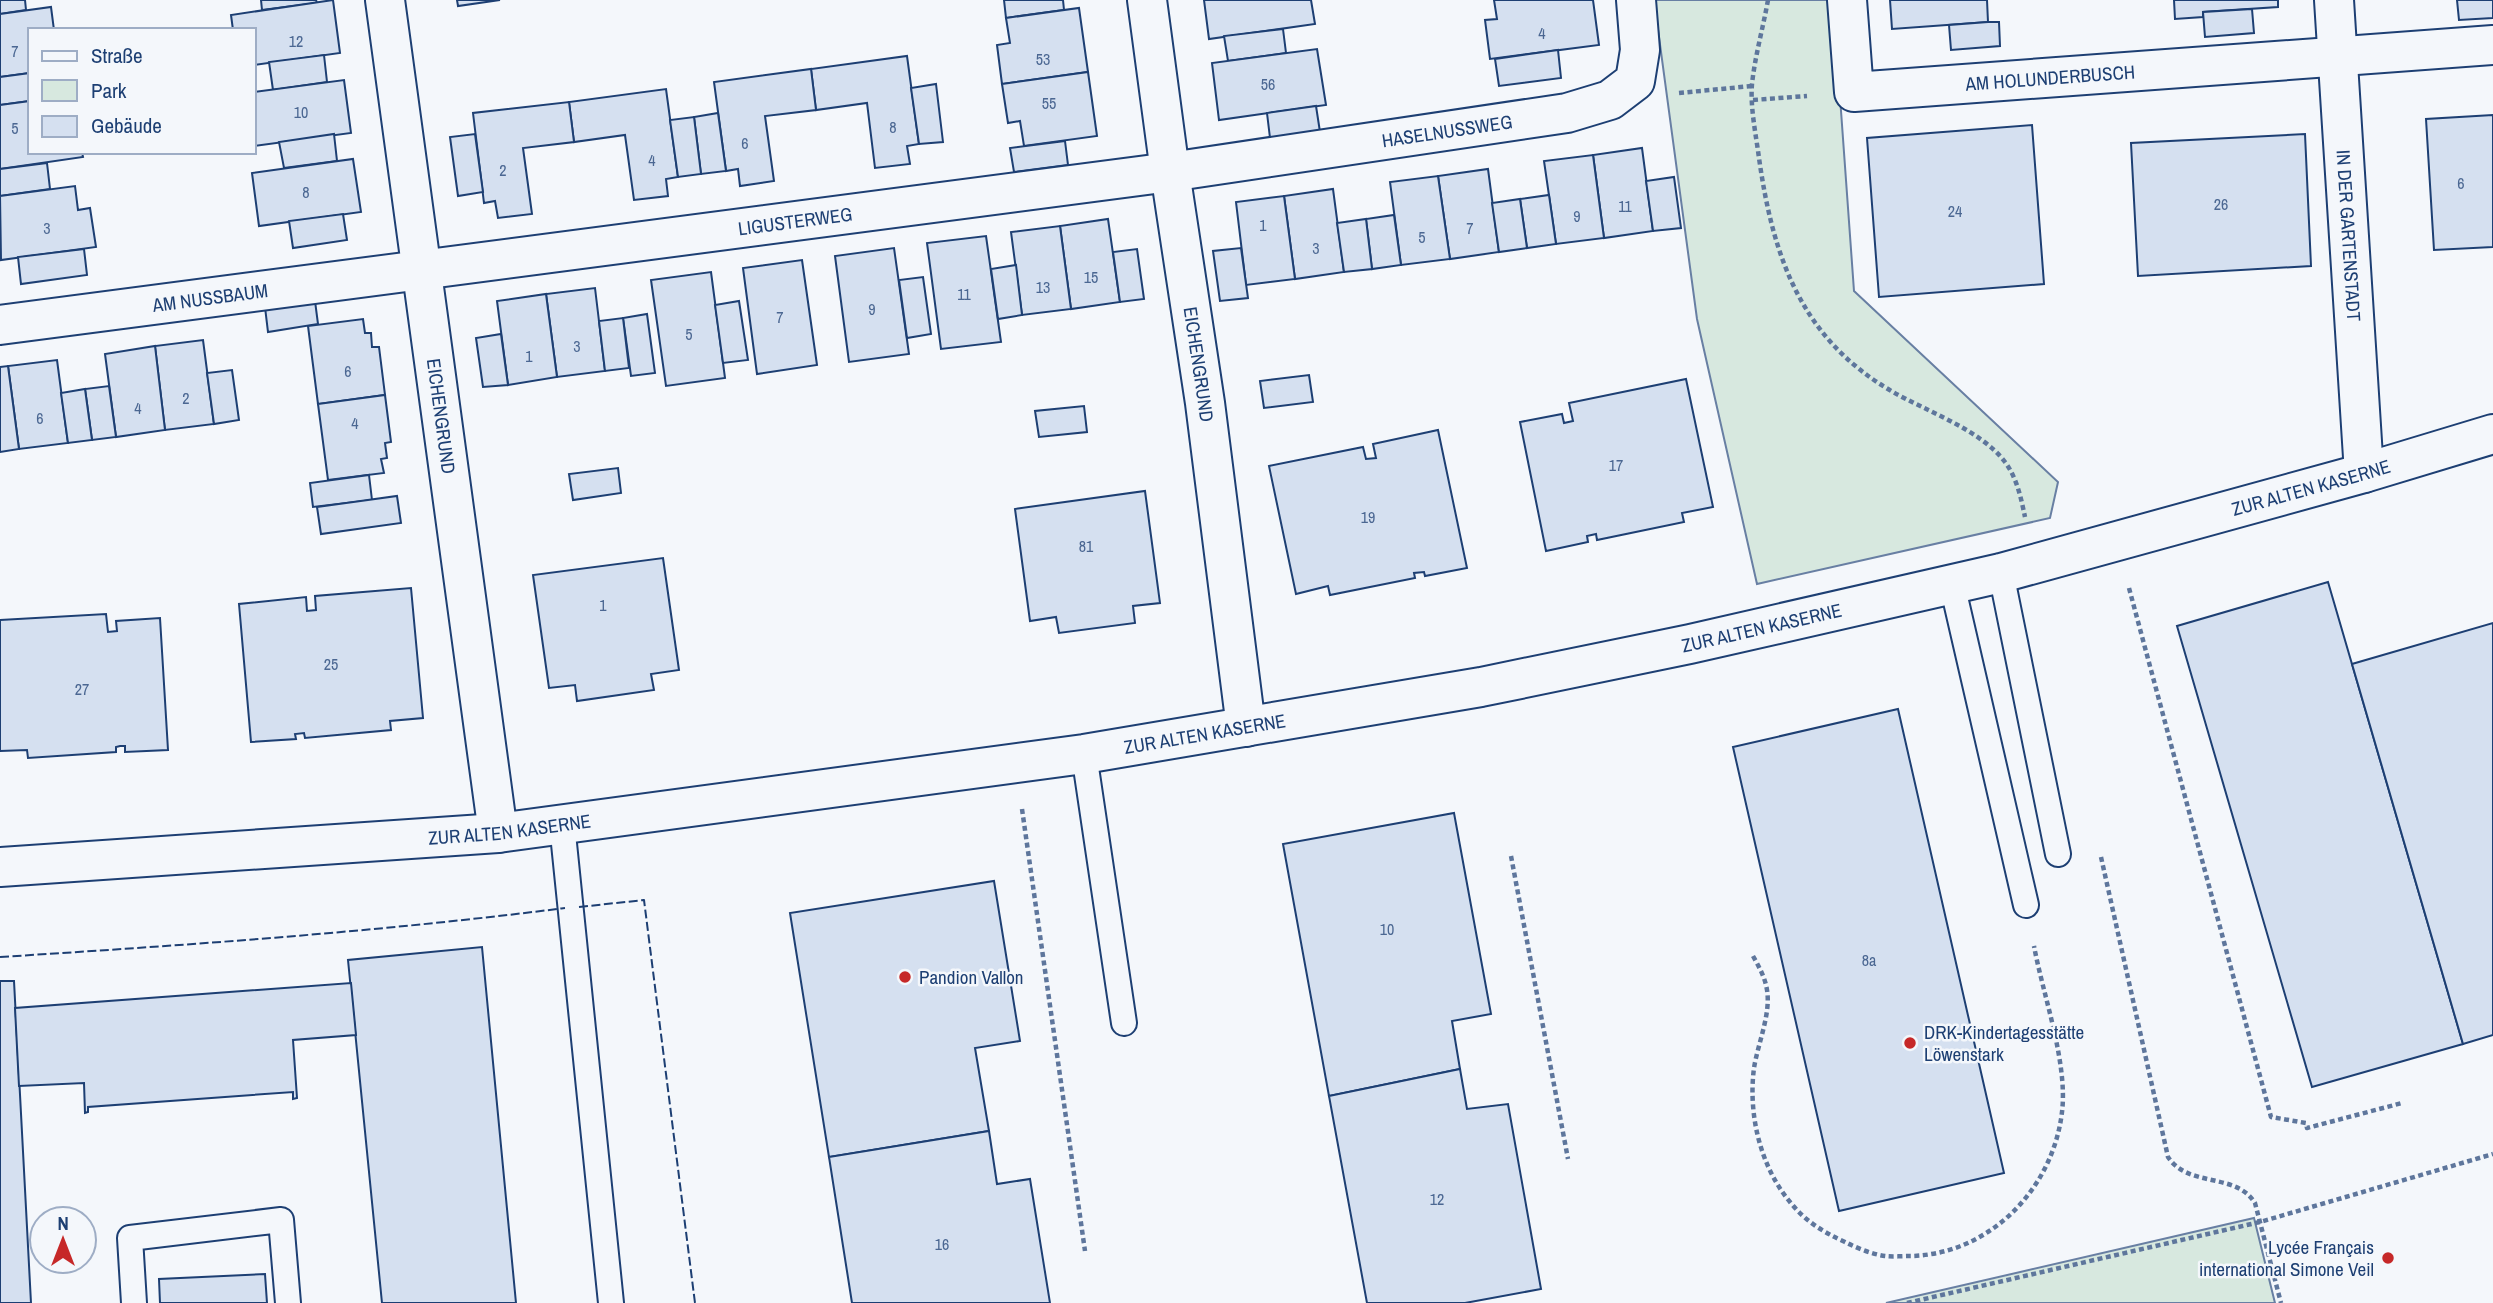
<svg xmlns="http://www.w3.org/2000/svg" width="2493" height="1303" font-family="'Archivo Narrow',sans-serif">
	<rect width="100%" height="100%" fill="#f4f7fb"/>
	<g fill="#d7e8df" stroke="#687fa3" stroke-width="2">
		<path d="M 1654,0 L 1833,0 L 1854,291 L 2058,482 L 2050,518 L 1757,584 L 1697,319 Z"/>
		<path d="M 2254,1218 L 2275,1303 L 1886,1303 Z"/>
	</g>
	<g fill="#d5e0f0" stroke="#1d3f73" stroke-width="2">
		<path d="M 0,0 L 25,0 L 26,10 L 0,14 Z"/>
		<path d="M 261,0 L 316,0 L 317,3 L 262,10 Z"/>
		<path d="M 333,0 L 340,53 L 254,65 L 254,30 L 233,30 L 231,15 Z"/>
		<path d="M 457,0 L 500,0 L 458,6 Z"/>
		<path d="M 1004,0 L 1063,0 L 1064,10 L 1006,18 Z"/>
		<path d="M 1204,0 L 1311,0 L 1315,24 L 1209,39 Z"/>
		<path d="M 1494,0 L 1593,0 L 1599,45 L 1490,59 L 1485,20 L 1497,19 Z"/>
		<path d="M 1890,0 L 1987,0 L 1988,22 L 1892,29 Z"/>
		<path d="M 2174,0 L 2278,0 L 2278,7 L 2203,12 L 2203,17 L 2175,19 Z"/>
		<path d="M 2457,0 L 2493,0 L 2493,18 L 2459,20 Z"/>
		<path d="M 51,7 L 54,30 L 30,30 L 30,73 L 0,77 L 0,14 Z"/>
		<path d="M 1079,8 L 1088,72 L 1002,84 L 997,45 L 1010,43 L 1006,18 Z"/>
		<path d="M 2252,9 L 2254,33 L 2205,37 L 2203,12 Z"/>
		<path d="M 1988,22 L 1999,22 L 2000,46 L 1951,50 L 1949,25 Z"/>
		<path d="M 1283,29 L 1286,53 L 1228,61 L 1224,36 Z"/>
		<path d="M 1317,49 L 1326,105 L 1219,120 L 1212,63 Z"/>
		<path d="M 1558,50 L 1561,78 L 1499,86 L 1495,59 Z"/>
		<path d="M 324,55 L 327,82 L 273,90 L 269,62 Z"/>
		<path d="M 907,56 L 919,144 L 907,146 L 910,164 L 875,168 L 867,103 L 816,110 L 811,69 Z"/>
		<path d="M 811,69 L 816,110 L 765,116 L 774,181 L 740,186 L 738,169 L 726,171 L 714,82 Z"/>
		<path d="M 1088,72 L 1097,136 L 1024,146 L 1020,121 L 1008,123 L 1002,84 Z"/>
		<path d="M 30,73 L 30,101 L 0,105 L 0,77 Z"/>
		<path d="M 344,80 L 351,133 L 254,146 L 254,92 Z"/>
		<path d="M 936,84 L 943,142 L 919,144 L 911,88 Z"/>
		<path d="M 666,89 L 678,177 L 666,179 L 668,196 L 634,200 L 625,135 L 574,142 L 569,102 Z"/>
		<path d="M 30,101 L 30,152 L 82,152 L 83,157 L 0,169 L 0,105 Z"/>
		<path d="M 569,102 L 574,142 L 523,148 L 532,214 L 498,218 L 495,201 L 484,203 L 473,113 Z"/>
		<path d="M 1316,106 L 1320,132 L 1270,138 L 1267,113 Z"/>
		<path d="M 718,113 L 726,171 L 701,174 L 694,117 Z"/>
		<path d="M 2493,115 L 2493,247 L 2434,250 L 2426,119 Z"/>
		<path d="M 694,117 L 701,174 L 678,177 L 670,120 Z"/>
		<path d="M 2032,125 L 2044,284 L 1879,297 L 1867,138 Z"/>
		<path d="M 334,134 L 337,161 L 284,168 L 279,142 Z"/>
		<path d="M 475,134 L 483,192 L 458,196 L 450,137 Z"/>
		<path d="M 2305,134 L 2311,266 L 2138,276 L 2131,143 Z"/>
		<path d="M 1065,141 L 1068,165 L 1014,172 L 1010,148 Z"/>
		<path d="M 1642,148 L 1653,231 L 1604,238 L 1593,155 Z"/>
		<path d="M 1593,155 L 1604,238 L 1556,244 L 1544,161 Z"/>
		<path d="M 353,159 L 361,212 L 259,226 L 252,173 Z"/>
		<path d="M 47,163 L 50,189 L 0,196 L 0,169 Z"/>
		<path d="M 1488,169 L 1499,252 L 1450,259 L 1438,176 Z"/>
		<path d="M 1438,176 L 1450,259 L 1401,265 L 1390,182 Z"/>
		<path d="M 1674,177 L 1681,228 L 1653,231 L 1646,181 Z"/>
		<path d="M 75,186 L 78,210 L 90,208 L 96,247 L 1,260 L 0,196 Z"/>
		<path d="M 1333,189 L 1344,272 L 1295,279 L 1284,196 Z"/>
		<path d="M 1549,195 L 1556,244 L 1527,248 L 1520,199 Z"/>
		<path d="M 1284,196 L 1295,279 L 1246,285 L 1236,202 Z"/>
		<path d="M 1520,199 L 1527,248 L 1499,252 L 1492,203 Z"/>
		<path d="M 343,214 L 347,240 L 293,248 L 289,221 Z"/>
		<path d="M 1394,215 L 1401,265 L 1372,269 L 1366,219 Z"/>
		<path d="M 1108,219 L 1120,302 L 1071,309 L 1060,226 Z"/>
		<path d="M 1366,219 L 1372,269 L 1344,272 L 1337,223 Z"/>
		<path d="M 1060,226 L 1071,309 L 1022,315 L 1011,232 Z"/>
		<path d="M 986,236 L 1001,342 L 941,349 L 927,243 Z"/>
		<path d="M 894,248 L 909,354 L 849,362 L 835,256 Z"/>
		<path d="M 1241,248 L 1248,298 L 1220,301 L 1213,251 Z"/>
		<path d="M 84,249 L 87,275 L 21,284 L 18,257 Z"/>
		<path d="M 1137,249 L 1144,299 L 1120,302 L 1113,252 Z"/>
		<path d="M 802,260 L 817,365 L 757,374 L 743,268 Z"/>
		<path d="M 1016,265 L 1022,315 L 998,319 L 991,269 Z"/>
		<path d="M 711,272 L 725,378 L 666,386 L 651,280 Z"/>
		<path d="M 923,277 L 931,334 L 907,338 L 899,280 Z"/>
		<path d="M 595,288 L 605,371 L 557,377 L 546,294 Z"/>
		<path d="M 546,294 L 557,377 L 508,385 L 497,301 Z"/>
		<path d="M 315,301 L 318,324 L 268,332 L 265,307 Z"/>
		<path d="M 739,301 L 748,360 L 723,363 L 715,305 Z"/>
		<path d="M 647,314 L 655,373 L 631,376 L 623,318 Z"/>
		<path d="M 623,318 L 629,368 L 605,371 L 599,321 Z"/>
		<path d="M 363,319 L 365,333 L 371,333 L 372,347 L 379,347 L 385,395 L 318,404 L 308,326 Z"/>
		<path d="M 501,334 L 508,385 L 483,387 L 476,338 Z"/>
		<path d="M 203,340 L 214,424 L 165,430 L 155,346 Z"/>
		<path d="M 155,346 L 165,430 L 116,437 L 105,354 Z"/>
		<path d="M 57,360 L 68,443 L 19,449 L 8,366 Z"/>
		<path d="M 8,366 L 19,449 L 0,452 L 0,367 Z"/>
		<path d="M 232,370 L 239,420 L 214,424 L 207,373 Z"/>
		<path d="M 1309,375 L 1313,402 L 1264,408 L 1260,381 Z"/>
		<path d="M 1686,379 L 1713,507 L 1682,513 L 1684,522 L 1597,540 L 1596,534 L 1587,536 L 1588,542 L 1546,551 L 1520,422 L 1562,414 L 1564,423 L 1573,421 L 1569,403 Z"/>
		<path d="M 109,386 L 116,437 L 92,440 L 85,389 Z"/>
		<path d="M 85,389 L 92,440 L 68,443 L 61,393 Z"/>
		<path d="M 385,395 L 391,442 L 385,443 L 387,458 L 381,459 L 384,473 L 328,480 L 318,404 Z"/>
		<path d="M 1084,406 L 1087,432 L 1039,437 L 1035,411 Z"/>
		<path d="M 1438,430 L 1467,568 L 1425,576 L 1424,572 L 1414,573 L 1415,578 L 1330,595 L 1328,586 L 1296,594 L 1269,466 L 1363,447 L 1366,459 L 1376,458 L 1373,444 Z"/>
		<path d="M 618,468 L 621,493 L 573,500 L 569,474 Z"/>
		<path d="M 369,475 L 372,500 L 313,507 L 310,483 Z"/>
		<path d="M 1145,491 L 1160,603 L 1133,606 L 1135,623 L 1059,633 L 1056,617 L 1030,621 L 1015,509 Z"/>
		<path d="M 397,496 L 401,523 L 321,534 L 317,507 Z"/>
		<path d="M 663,558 L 679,670 L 651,674 L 654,690 L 577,701 L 575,685 L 549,688 L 533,575 Z"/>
		<path d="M 2328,582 L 2463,1044 L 2312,1087 L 2177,626 Z"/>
		<path d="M 411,588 L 423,718 L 390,721 L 391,730 L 305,738 L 304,733 L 295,734 L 296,739 L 251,742 L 239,604 L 306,597 L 307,611 L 316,610 L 315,596 Z"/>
		<path d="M 106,614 L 108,632 L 117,631 L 116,621 L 160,618 L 168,750 L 125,752 L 125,746 L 120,746 L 116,747 L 116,752 L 28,758 L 27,750 L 0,751 L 0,620 Z"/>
		<path d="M 2493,623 L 2493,1035 L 2463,1044 L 2352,664 Z"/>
		<path d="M 1898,709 L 2004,1173 L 1839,1211 L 1733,747 Z"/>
		<path d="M 1454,813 L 1491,1014 L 1452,1021 L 1460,1069 L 1329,1096 L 1283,844 Z"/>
		<path d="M 994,881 L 1020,1041 L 975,1048 L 989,1131 L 829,1157 L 790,913 Z"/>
		<path d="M 482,947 L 516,1303 L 382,1303 L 348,960 Z"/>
		<path d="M 0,981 L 14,981 L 31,1303 L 0,1303 Z"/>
		<path d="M 351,983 L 356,1035 L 293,1040 L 297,1098 L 293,1099 L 293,1092 L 88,1107 L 88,1112 L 85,1113 L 84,1083 L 19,1086 L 15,1008 Z"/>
		<path d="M 1460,1069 L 1467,1109 L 1508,1104 L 1541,1289 L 1465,1303 L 1367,1303 L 1329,1096 Z"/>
		<path d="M 989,1131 L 997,1184 L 1030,1179 L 1050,1303 L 852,1303 L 829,1157 Z"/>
		<path d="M 265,1274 L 267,1303 L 160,1303 L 159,1279 Z"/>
	</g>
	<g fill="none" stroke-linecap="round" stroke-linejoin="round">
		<g stroke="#1d3f73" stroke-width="28">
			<g id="service">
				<path d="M 2001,573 L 2058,854"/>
				<path d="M 1952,584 L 2026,905"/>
				<path d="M 1084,754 L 1124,1023"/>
				<path d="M 562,824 L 611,1303"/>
				<path d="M 134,1303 L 130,1238 L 281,1220 L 288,1303"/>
			</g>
		</g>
		<g stroke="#1d3f73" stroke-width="42">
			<g id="minor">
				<path id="s1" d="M 385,0 L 498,833"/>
				<path id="s2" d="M 1147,0 L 1170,172 L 1205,403 L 1246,727"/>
				<path id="s3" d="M 1847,0 L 1854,92 L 2493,45"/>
				<path id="s4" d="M 2334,0 L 2364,473"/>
				<path id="s5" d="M 0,325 L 1170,172 L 1567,113 L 1610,100 L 1635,81 L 1640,50 L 1636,0"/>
				<path id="s6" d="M 0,867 L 498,833 L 1084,754 L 1481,687 L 1690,644 L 2001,573 L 2364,473 L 2493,434"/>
			</g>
		</g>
		<g stroke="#5e769c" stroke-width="4.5" stroke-dasharray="5 3.5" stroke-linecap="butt">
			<path d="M 1768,0 C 1763,28 1755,56 1752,84 C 1750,107 1756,135 1759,158 C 1773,257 1801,339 1893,392 C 1928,412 1981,430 2005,462 C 2017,478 2021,498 2025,517"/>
			<path d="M 1679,93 L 1752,86"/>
			<path d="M 1753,100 L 1807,96"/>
			<path d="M 2129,588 L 2271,1117 L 2306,1123 L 2307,1128 L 2402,1103"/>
			<path d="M 1022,809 L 1085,1251"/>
			<path d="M 1511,856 L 1568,1159"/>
			<path d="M 2101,857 L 2168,1157 C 2188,1188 2236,1172 2255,1203 L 2281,1303"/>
			<path d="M 1753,956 C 1759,967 1765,977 1767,990 C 1771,1014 1758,1043 1754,1068 C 1748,1114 1760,1166 1790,1202 C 1805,1221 1823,1232 1845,1242 C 1857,1248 1871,1254 1885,1256 C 1893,1257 1903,1256 1911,1256 C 1990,1254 2053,1189 2062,1112 C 2068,1063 2043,995 2034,946"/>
			<path d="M 1907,1303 L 2260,1222 L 2493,1154"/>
		</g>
		<use href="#service" stroke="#f4f7fb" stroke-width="24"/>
		<use href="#minor" stroke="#f4f7fb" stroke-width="38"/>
		<g stroke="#1d3f73" stroke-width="2" stroke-dasharray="9 3.5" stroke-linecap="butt">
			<path d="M 579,907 L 644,900 L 695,1303"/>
			<path d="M 0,957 C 189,945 377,932 565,908"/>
		</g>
	</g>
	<g fill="#c62828" stroke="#f4f7fb" stroke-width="2.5">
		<circle cx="905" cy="977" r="7"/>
		<circle cx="1910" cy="1043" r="7"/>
		<circle cx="2388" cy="1258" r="7"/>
	</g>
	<g text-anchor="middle" stroke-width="5" stroke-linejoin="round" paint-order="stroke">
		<g font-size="16" fill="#4b6792">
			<text x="1542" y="39">4</text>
			<text x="296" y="47">12</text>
			<text x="15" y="57">7</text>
			<text x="1043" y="65">53</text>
			<text x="1268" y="90">56</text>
			<text x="1049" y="109">55</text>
			<text x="301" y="118">10</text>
			<text x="893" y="133">8</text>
			<text x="15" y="134">5</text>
			<text x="745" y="149">6</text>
			<text x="652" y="166">4</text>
			<text x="503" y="176">2</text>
			<text x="2461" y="189">6</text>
			<text x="306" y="198">8</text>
			<text x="2221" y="210">26</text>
			<text x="1625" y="212">11</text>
			<text x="1955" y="217">24</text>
			<text x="1577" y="222">9</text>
			<text x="1263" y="231">1</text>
			<text x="47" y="234">3</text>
			<text x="1470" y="234">7</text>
			<text x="1422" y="243">5</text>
			<text x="1316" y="254">3</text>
			<text x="1091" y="283">15</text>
			<text x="1043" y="293">13</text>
			<text x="964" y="300">11</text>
			<text x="872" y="315">9</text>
			<text x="780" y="323">7</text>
			<text x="689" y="340">5</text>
			<text x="577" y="352">3</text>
			<text x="529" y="362">1</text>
			<text x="348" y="377">6</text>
			<text x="186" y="404">2</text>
			<text x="138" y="414">4</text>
			<text x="40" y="424">6</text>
			<text x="355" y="429">4</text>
			<text x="1616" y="471">17</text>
			<text x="1368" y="523">19</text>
			<text x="1086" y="552">81</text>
			<text x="603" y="611">1</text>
			<text x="331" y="670">25</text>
			<text x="82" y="695">27</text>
			<text x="1387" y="935">10</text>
			<text x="1869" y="966">8a</text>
			<text x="1437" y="1205">12</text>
			<text x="942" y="1250">16</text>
		</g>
		<g font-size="19" fill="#1d3f73" stroke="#f4f7fb">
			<text dy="7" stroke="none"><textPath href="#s3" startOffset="289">AM HOLUNDERBUSCH</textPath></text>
			<text dy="7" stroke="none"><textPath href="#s5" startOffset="1460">HASELNUSSWEG</textPath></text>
			<text dy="7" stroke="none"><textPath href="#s5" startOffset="802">LIGUSTERWEG</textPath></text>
			<text dy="7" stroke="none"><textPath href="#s4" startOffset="236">IN DER GARTENSTADT</textPath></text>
			<text dy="7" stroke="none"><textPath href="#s5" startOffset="212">AM NUSSBAUM</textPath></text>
			<text dy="7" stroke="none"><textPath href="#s2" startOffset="368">EICHENGRUND</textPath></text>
			<text dy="7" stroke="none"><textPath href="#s1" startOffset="420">EICHENGRUND</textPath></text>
			<text dy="7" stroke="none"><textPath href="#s6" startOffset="2347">ZUR ALTEN KASERNE</textPath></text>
			<text dy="7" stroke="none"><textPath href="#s6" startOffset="1780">ZUR ALTEN KASERNE</textPath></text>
			<text dy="7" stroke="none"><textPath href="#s6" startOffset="1213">ZUR ALTEN KASERNE</textPath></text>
			<text dy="7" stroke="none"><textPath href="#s6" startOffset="511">ZUR ALTEN KASERNE</textPath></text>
		</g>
		<g font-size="19" fill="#1d3f73" stroke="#f4f7fb" text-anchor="start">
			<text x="919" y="984">Pandion Vallon</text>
			<text x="1924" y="1039">DRK-Kindertagesstätte<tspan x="1924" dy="22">Löwenstark</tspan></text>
			<text x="2374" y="1254" text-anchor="end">Lycée Français<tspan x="2374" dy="22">international Simone Veil</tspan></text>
		</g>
	</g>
	<rect x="28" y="28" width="228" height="126" fill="#f4f7fb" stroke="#9eadc5" stroke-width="2"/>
	<rect x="42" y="51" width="35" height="10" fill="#f4f7fb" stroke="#9eadc5" stroke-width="2"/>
	<text x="91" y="63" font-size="21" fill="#1d3f73">Straße</text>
	<rect x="42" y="80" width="35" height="21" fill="#d7e8df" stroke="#9eadc5" stroke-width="2"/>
	<text x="91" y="98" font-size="21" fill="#1d3f73">Park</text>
	<rect x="42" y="116" width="35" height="21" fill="#d5e0f0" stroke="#9eadc5" stroke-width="2"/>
	<text x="91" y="133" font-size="21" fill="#1d3f73">Gebäude</text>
	<g transform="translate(63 1240)"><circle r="33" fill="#f4f7fb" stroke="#9eadc5" stroke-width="2"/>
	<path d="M0-5L12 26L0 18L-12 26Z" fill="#c62828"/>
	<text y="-10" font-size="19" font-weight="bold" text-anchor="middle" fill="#1d3f73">N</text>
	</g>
</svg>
